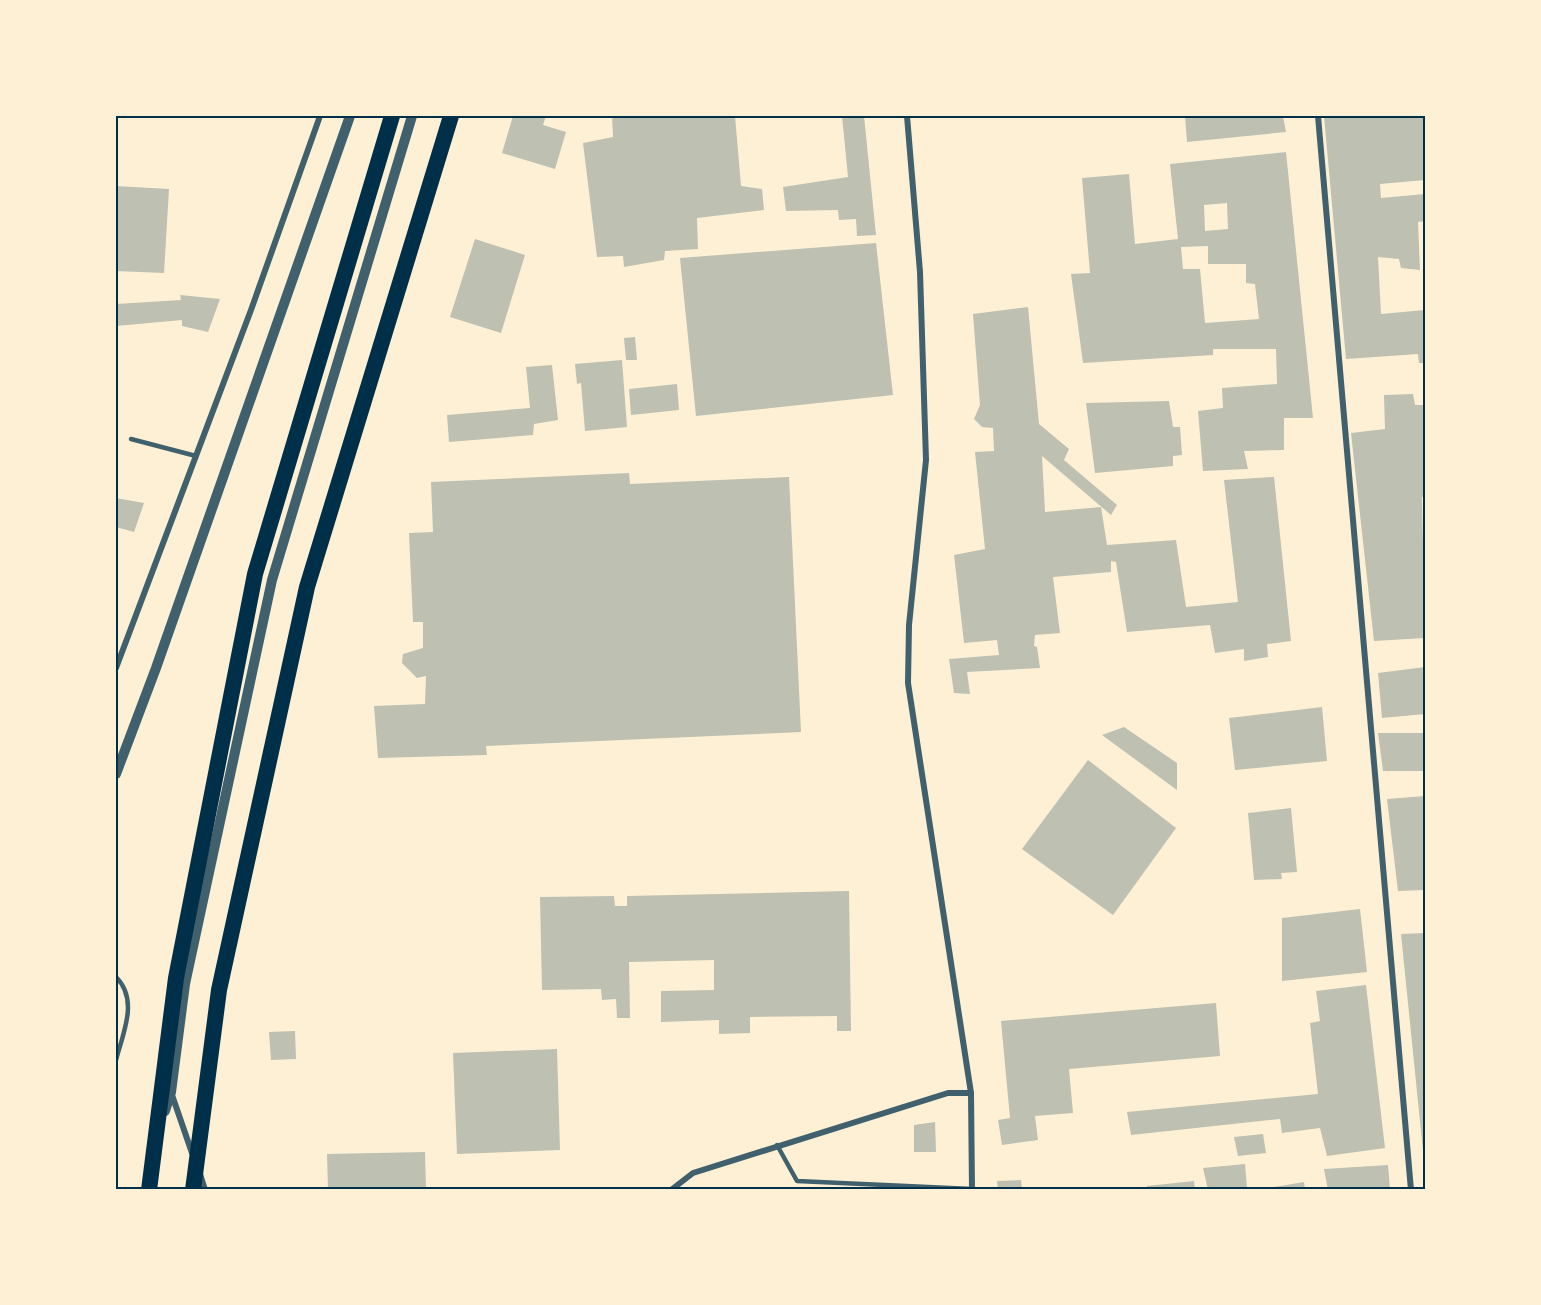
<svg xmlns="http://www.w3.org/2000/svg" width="1541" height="1305" font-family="Spectral,serif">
	<rect width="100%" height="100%" fill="#fdf0d5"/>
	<g fill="#bec0b2" fill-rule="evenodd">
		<path d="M 513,116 L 546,116 L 543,125 L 566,132 L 555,169 L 502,153 Z"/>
		<path d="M 612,116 L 735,116 L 741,186 L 762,189 L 764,210 L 697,218 L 698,249 L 665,251 L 664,260 L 624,267 L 623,256 L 597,257 L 583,143 L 613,137 Z"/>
		<path d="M 842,116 L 864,116 L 876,235 L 857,236 L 856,219 L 839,220 L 838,210 L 786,211 L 783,187 L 848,177 Z"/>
		<path d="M 1185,116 L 1283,116 L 1286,132 L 1187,142 Z"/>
		<path d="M 1324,116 L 1425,116 L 1425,180 L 1380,184 L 1381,198 L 1425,194 L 1425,221 L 1418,222 L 1420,270 L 1401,268 L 1399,259 L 1378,257 L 1381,314 L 1425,310 L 1425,363 L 1419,363 L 1418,354 L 1346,359 Z"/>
		<path d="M 1286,152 L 1313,418 L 1284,418 L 1284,450 L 1244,451 L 1248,469 L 1203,471 L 1198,411 L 1223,408 L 1222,388 L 1277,384 L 1276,349 L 1213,349 L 1213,355 L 1083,363 L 1071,274 L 1090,273 L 1082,178 L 1129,174 L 1135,244 L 1178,239 L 1170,164 ZM 1227,203 L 1228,229 L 1205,231 L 1204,205 ZM 1208,246 L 1208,264 L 1246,264 L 1246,283 L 1255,284 L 1259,319 L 1205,323 L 1200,269 L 1183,269 L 1181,247 Z"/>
		<path d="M 116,186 L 169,189 L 164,273 L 116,271 Z"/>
		<path d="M 475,239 L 525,255 L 501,333 L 450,317 Z"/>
		<path d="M 876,243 L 893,395 L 696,416 L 680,258 Z"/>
		<path d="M 180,295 L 220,299 L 208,332 L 182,326 L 182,320 L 116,326 L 116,304 L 181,300 Z"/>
		<path d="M 1028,307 L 1039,424 L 1069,449 L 1064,460 L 1117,505 L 1111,515 L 1042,456 L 1045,512 L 1101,507 L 1107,545 L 1176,540 L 1186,607 L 1238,602 L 1224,480 L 1274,477 L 1291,641 L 1267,644 L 1268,657 L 1244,661 L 1244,649 L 1215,653 L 1210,625 L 1127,632 L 1116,562 L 1111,561 L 1111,572 L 1053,577 L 1060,633 L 1035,635 L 1034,646 L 1037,647 L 1040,668 L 967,672 L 970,694 L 954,693 L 949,659 L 999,655 L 997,640 L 964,643 L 954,555 L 985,549 L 975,452 L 994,451 L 993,428 L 982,427 L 974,419 L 980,405 L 973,314 Z"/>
		<path d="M 635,337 L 637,360 L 626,360 L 624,338 Z"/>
		<path d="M 622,360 L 627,427 L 585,431 L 581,383 L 577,384 L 575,364 Z"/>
		<path d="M 552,365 L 558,420 L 534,424 L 533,435 L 449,442 L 447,415 L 530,408 L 526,367 Z"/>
		<path d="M 677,384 L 679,410 L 631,415 L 629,389 Z"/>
		<path d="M 1413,394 L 1415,405 L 1425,405 L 1425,497 L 1422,497 L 1425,638 L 1374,641 L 1351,433 L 1385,429 L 1384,395 Z"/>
		<path d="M 1169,401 L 1173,427 L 1180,427 L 1182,455 L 1173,456 L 1173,466 L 1095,473 L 1086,403 Z"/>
		<path d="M 629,473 L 630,484 L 789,477 L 801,732 L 486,746 L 487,755 L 378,758 L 374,706 L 425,704 L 426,676 L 417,678 L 402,663 L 403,654 L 423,648 L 423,622 L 413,622 L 409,533 L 433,532 L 431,482 Z"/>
		<path d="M 116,498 L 144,503 L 134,532 L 116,527 Z"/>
		<path d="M 1425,667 L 1425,714 L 1382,718 L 1378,673 Z"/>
		<path d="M 1322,707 L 1327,761 L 1235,770 L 1229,718 Z"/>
		<path d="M 1124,727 L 1177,763 L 1177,790 L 1102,735 Z"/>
		<path d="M 1378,733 L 1425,733 L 1425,771 L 1383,771 Z"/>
		<path d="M 1088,760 L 1176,828 L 1113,915 L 1022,849 Z"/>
		<path d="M 1425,796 L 1425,890 L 1398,891 L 1387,799 Z"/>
		<path d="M 1291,808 L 1297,872 L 1281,873 L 1282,879 L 1254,880 L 1248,813 Z"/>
		<path d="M 849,891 L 851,1031 L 837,1031 L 837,1016 L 750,1017 L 750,1033 L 719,1034 L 719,1020 L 661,1022 L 661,991 L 714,990 L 714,960 L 629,962 L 630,1018 L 617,1018 L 616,999 L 602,1000 L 601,989 L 542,990 L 540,897 L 614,896 L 615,906 L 627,906 L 627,896 Z"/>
		<path d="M 1360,909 L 1367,972 L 1282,981 L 1282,918 Z"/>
		<path d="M 1425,933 L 1425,1161 L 1424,1161 L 1401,934 Z"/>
		<path d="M 1366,985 L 1385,1148 L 1327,1156 L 1320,1128 L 1282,1133 L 1280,1119 L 1131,1135 L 1127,1112 L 1318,1094 L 1310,1023 L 1320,1021 L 1316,991 Z"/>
		<path d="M 1216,1003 L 1220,1056 L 1069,1069 L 1073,1113 L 1035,1116 L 1038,1140 L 1002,1145 L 998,1120 L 1010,1118 L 1001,1021 Z"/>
		<path d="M 295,1031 L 296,1059 L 271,1060 L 269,1032 Z"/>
		<path d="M 557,1049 L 560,1150 L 457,1154 L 453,1053 Z"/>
		<path d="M 935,1122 L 936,1152 L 914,1152 L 914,1125 Z"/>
		<path d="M 1263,1134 L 1266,1153 L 1238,1156 L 1234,1137 Z"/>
		<path d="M 425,1152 L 426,1190 L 328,1190 L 327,1154 Z"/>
		<path d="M 1245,1164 L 1247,1188 L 1208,1190 L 1203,1168 Z"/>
		<path d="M 1388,1165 L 1390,1190 L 1328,1190 L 1324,1169 Z"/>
		<path d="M 1021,1180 L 1022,1190 L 998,1190 L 997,1181 Z"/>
		<path d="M 1194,1181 L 1195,1190 L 1147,1190 L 1147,1186 Z"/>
		<path d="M 1304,1182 L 1305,1190 L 1268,1190 L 1268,1188 Z"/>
	</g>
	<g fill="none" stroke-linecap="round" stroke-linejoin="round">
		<g stroke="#3f606c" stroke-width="4.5">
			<path d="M 131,439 L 196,456"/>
			<path d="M 116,977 C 139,1000 123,1033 116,1060"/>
			<path d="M 777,1145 L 797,1181 L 972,1189"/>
		</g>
		<g stroke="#3f606c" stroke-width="6">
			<path d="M 907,116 L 920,272 L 926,460 L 909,625 L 908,683 L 971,1093 L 972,1190"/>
			<path d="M 1318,116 L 1411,1190"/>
			<path d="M 116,668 L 251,310 L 320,116"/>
			<path d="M 172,1095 L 192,1153"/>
			<path d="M 200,1174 L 205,1190"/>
			<path d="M 671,1190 L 693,1173 L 948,1093 L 971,1093"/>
		</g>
		<g stroke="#3f606c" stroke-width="10">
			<path d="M 116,774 L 156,668 L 350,116"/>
			<path d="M 165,1111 L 171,1092 L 185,984 L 272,580 L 412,116"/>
		</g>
		<g stroke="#003049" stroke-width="16">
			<path d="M 149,1190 L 176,978 L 255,574 L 392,116"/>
			<path d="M 193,1190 L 219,990 L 307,587 L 451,116"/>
		</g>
	</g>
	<rect width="1541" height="1305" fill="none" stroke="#fdf0d5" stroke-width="234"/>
	<rect x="117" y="117" width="1307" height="1071" fill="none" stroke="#003049" stroke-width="2"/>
</svg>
